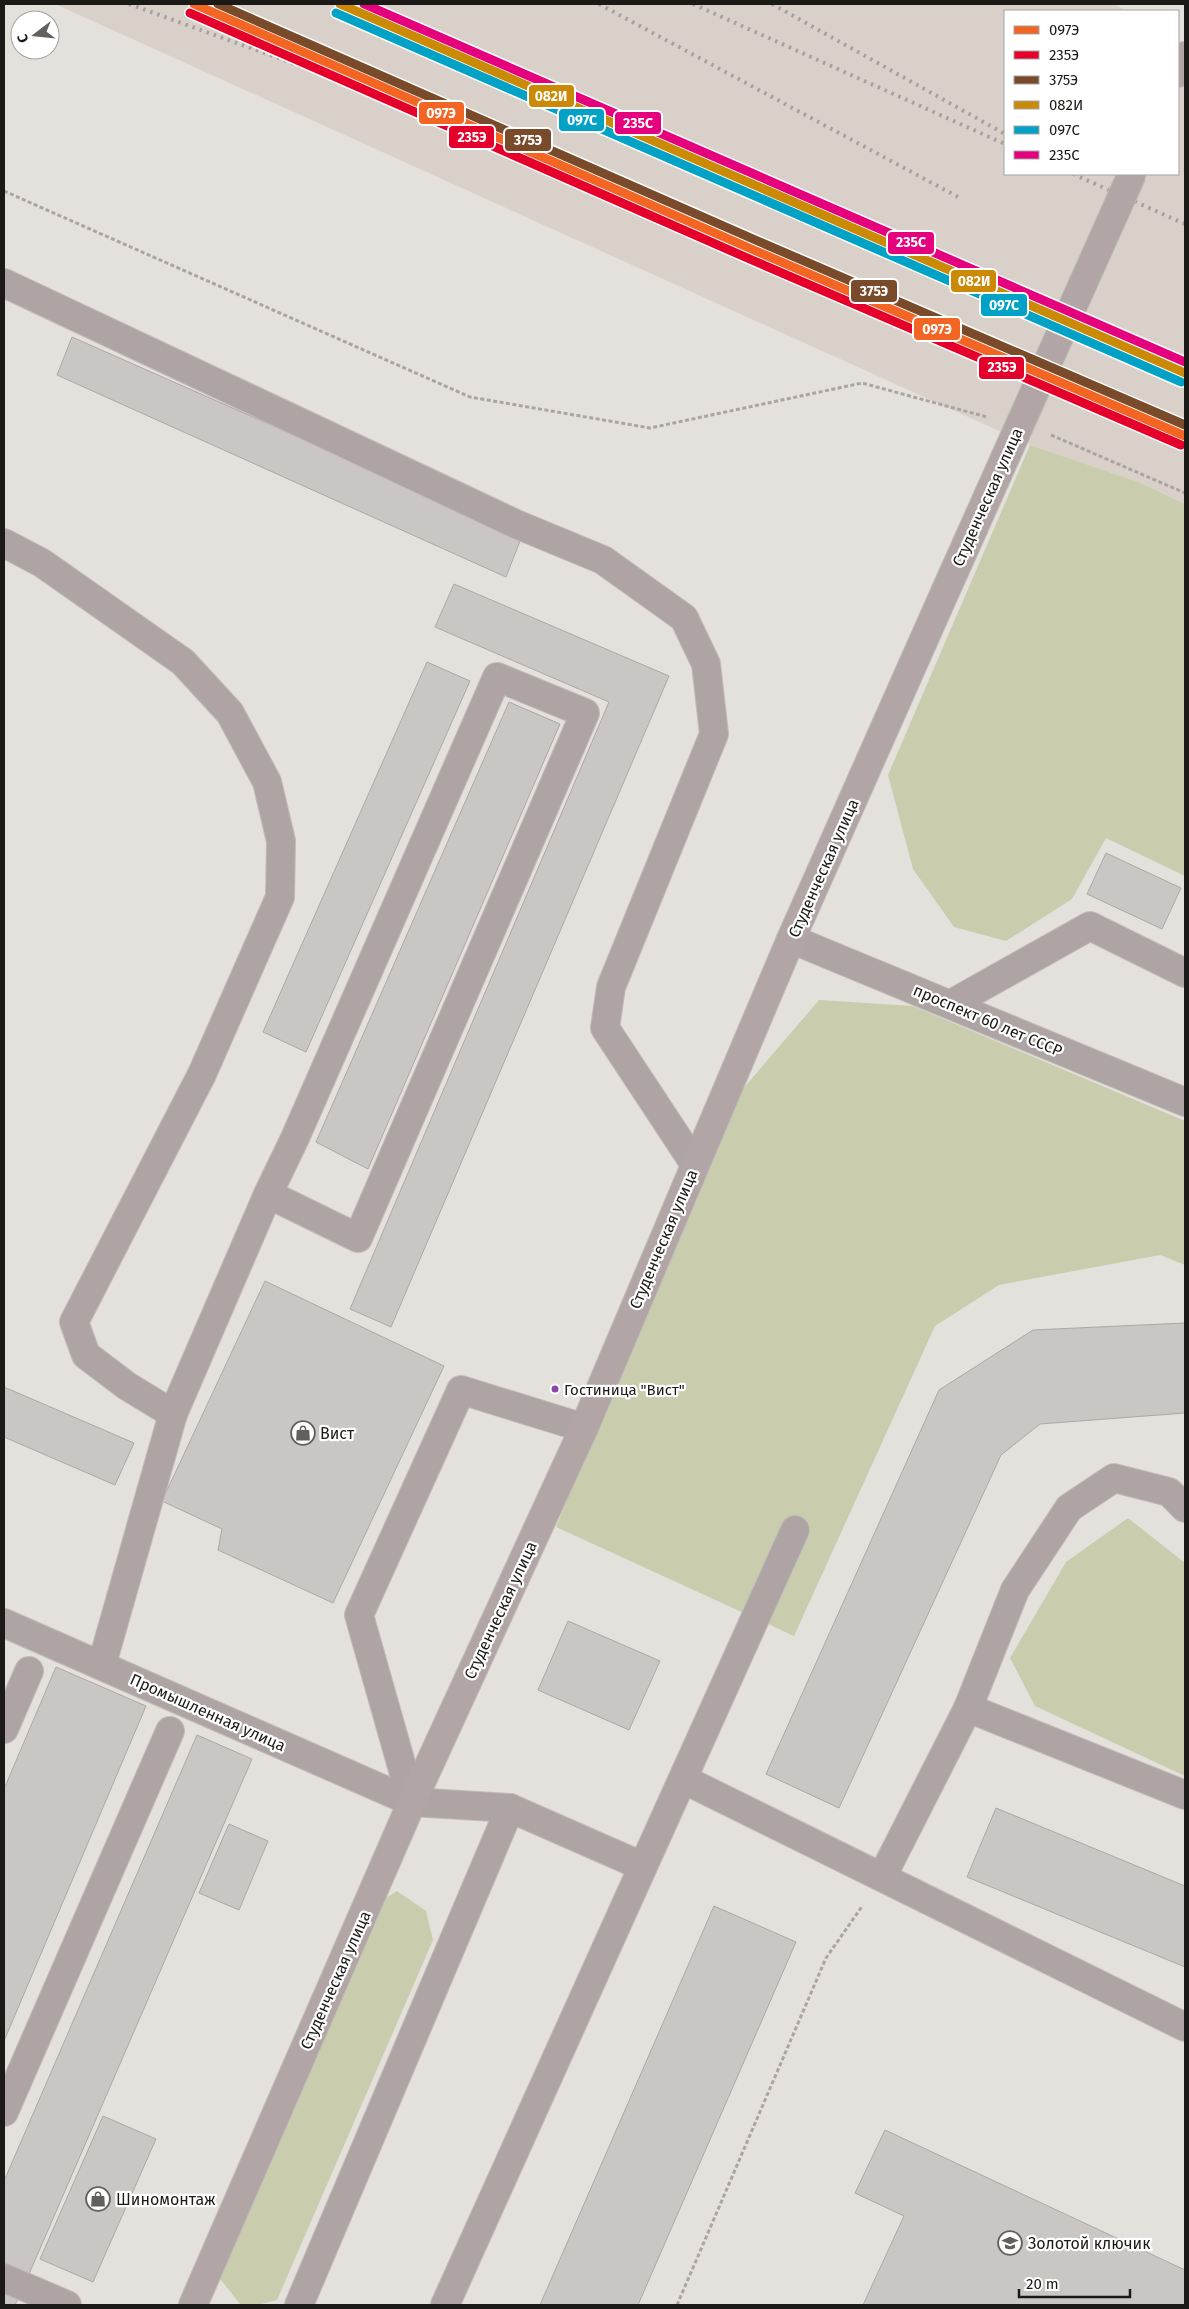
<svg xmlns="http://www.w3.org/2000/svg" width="1189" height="2309" font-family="'Fira Sans',sans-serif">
	<rect width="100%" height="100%" fill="#e4e0dc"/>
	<path fill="#d9d1c9" d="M 55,4 L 1114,4 L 1127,11 L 1005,11 L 1005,174 L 1178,174 L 1178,41 L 1185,45 L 1185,504 L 1141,483 L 1030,445 Z"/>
	<g fill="#c9cdad">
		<path d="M 1030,445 L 1141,483 L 1185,504 L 1185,876 L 1106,838 L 1072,899 L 1006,941 L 954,927 L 913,869 L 888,775 Z"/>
		<path d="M 819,1000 L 913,1006 L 1185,1121 L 1185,1265 L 1160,1255 L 999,1285 L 935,1326 L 794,1636 L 556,1527 L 730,1104 Z"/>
		<path d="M 1128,1518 L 1185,1563 L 1185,1776 L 1035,1706 L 1010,1658 L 1066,1562 Z"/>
		<path d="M 397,1891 L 426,1911 L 433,1940 L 277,2300 L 257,2305 L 241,2305 L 220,2279 L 221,2242 L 368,1909 Z"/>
	</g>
	<g fill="#c9c6c4" stroke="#aca8a6">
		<path d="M 72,337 L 522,536 L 506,577 L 57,375 Z"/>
		<path d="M 454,584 L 669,676 L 391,1327 L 350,1309 L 609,702 L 435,627 Z"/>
		<path d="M 427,662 L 470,681 L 306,1052 L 263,1032 Z"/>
		<path d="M 509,702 L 560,724 L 368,1169 L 316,1142 Z"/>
		<path d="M 1106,853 L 1181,888 L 1162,929 L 1087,894 Z"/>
		<path d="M 265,1281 L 444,1366 L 333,1603 L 218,1550 L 222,1529 L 162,1501 Z"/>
		<path d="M 1185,1323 L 1185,1413 L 1040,1424 L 1001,1455 L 839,1808 L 766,1774 L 939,1390 L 1033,1330 Z"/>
		<path d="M 4,1387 L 134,1443 L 115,1485 L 4,1437 Z"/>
		<path d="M 568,1621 L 660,1661 L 629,1730 L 538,1690 Z"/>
		<path d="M 56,1667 L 146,1706 L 4,2041 L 4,1789 Z"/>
		<path d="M 197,1735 L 252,1759 L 29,2274 L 4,2263 L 4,2181 Z"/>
		<path d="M 996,1808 L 1185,1886 L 1185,1967 L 967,1877 Z"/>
		<path d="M 229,1824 L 268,1841 L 239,1910 L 199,1893 Z"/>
		<path d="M 714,1906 L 796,1942 L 638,2305 L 540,2305 Z"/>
		<path d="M 103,2116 L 156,2139 L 93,2282 L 40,2259 Z"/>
		<path d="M 885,2130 L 1185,2270 L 1185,2305 L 863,2305 L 904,2216 L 855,2193 Z"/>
		<path d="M 4,2290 L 19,2297 L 15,2305 L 4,2305 Z"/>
	</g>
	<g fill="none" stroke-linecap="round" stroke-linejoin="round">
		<g stroke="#bfbcb9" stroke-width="30">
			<g id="minor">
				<path d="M 4,283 L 516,524 L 603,560 L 684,618 L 706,664 L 714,734 L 611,987 L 605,1028 L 694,1163"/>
				<path d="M 4,543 L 42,563 L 183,662 L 230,713 L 267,782 L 281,841 L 280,897 L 202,1074 L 74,1322 L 86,1355 L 127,1386 L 173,1414"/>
				<path d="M 791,939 L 1185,1102"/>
				<path d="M 951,1004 L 1090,926 L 1185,973"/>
				<path d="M 4,1623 L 412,1802 L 510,1808 L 642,1866"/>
				<path d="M 102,1664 L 173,1414 L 268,1194 L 295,1138 L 497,677 L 585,713 L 358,1238 L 268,1194"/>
				<path d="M 968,1708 L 1185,1795"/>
				<path d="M 4,1729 L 29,1671"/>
				<path d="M 683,1779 L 1185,2027"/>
				<path d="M 412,1802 L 359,1615 L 461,1390 L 584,1428"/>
				<path d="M 882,1877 L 968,1708 L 1015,1590 L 1069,1508 L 1114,1478 L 1169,1492 L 1185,1508"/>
				<path d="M 4,2112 L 170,1731"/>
				<path d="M 4,2278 L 67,2305"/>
				<path d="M 299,2305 L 510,1808"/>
				<path d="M 445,2305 L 795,1530"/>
			</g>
		</g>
		<g stroke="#bfbcb9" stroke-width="30">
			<g id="major">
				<path d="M 1178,73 L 1185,56"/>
				<path d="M 193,2305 L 412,1802 L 584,1428 L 791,939 L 945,592"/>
			</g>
		</g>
		<g stroke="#aba4a3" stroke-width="3" stroke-dasharray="4 2.5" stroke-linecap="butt">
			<path d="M 4,191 L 470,397 L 650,428 L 862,383 L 987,417"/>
			<path d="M 1051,435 L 1185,493"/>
			<path d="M 677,2305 L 826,1958 L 863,1905"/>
		</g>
		<use href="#minor" stroke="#aea4a4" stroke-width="28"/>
		<use href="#major" stroke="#b1a6a5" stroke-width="28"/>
		<g stroke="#a8a0a0" stroke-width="4" stroke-dasharray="2.5 5" stroke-linecap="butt">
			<path d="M 129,4 L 505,140"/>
			<path d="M 599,4 L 960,198"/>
			<path d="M 693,4 L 1005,144"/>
			<path d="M 772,4 L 1005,134"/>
			<path d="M 1073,174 L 1185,224"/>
		</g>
		<g stroke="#bfbcb9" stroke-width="30" stroke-linecap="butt">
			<path id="major-bridge" d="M 945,592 L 1132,174"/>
		</g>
		<use href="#major-bridge" stroke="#b1a6a5" stroke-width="28"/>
		<g stroke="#fff" stroke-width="12">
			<path id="rail-1" d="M 194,4 L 756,251 L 1185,436"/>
		</g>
		<g stroke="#fff" stroke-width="12">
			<path id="rail-2" d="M 190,13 L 752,260 L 1181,445"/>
		</g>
		<g stroke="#fff" stroke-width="12">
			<path id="rail-3" d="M 218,4 L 760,242 L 1185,425"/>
		</g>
		<g stroke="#fff" stroke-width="12">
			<path id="rail-4" d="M 340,4 L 1185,373"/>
		</g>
		<g stroke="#fff" stroke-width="12">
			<path id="rail-5" d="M 336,13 L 1181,382"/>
		</g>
		<g stroke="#fff" stroke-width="12">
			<path id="rail-6" d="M 364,4 L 1185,362"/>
		</g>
		<use href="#rail-1" stroke="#f26522" stroke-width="9"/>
		<use href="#rail-2" stroke="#e4002b" stroke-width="9"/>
		<use href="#rail-3" stroke="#7a4b2a" stroke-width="9"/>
		<use href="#rail-4" stroke="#cb8a05" stroke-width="9"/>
		<use href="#rail-5" stroke="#01a2c5" stroke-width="9"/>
		<use href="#rail-6" stroke="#e5007d" stroke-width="9"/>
	</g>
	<defs>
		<g id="shop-ring" transform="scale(1.25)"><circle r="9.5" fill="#fff" stroke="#625f5c" stroke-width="1.5"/><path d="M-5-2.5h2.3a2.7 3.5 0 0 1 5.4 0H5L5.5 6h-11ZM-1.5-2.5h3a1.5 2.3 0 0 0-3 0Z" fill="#625f5c"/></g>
		<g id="school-ring" transform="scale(1.25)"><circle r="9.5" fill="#fff" stroke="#625f5c" stroke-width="1.5"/><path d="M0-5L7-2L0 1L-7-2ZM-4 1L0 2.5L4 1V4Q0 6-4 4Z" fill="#625f5c"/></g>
	</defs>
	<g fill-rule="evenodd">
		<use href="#shop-ring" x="303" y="1433"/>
		<use href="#shop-ring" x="98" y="2199"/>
		<use href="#school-ring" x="1010" y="2243"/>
	</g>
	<circle fill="#8e44ad" stroke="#fff" stroke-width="2" cx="555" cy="1389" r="4.5"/>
	<g text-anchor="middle" stroke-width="4.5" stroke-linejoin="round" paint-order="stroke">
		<g font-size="15" fill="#1c1a17" stroke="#fff" text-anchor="start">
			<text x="564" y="1395">Гостиница "Вист"</text>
		</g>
		<g font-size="16" fill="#1c1a17" stroke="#fff">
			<text transform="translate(987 497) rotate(-66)" y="6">Студенческая улица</text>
			<text transform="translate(823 868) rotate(-66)" y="6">Студенческая улица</text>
			<text transform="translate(988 1020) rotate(23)" y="6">проспект 60 лет СССР</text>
			<text transform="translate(663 1239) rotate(-67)" y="6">Студенческая улица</text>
			<text transform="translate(500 1610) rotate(-65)" y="6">Студенческая улица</text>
			<text transform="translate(208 1712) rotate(24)" y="6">Промышленная улица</text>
			<text transform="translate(335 1980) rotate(-66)" y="6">Студенческая улица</text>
		</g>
		<g font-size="16" fill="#1c1a17" stroke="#fff" text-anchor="start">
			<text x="320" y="1439">Вист</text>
			<text x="116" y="2205">Шиномонтаж</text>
			<text x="1028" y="2249">Золотой ключик</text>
		</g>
	</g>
	<g stroke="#fff" stroke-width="2">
		<rect x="528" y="84" width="47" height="24" rx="5" fill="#cb8a05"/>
		<rect x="418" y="101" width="47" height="24" rx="5" fill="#f26522"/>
		<rect x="558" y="108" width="47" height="24" rx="5" fill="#01a2c5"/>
		<rect x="614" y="111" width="48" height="24" rx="5" fill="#e5007d"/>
		<rect x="448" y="125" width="47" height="24" rx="5" fill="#e4002b"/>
		<rect x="504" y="128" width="48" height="24" rx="5" fill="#7a4b2a"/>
		<rect x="887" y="231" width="48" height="24" rx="5" fill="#e5007d"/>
		<rect x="950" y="269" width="47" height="24" rx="5" fill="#cb8a05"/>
		<rect x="850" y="279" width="48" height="24" rx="5" fill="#7a4b2a"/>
		<rect x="980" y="293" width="48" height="24" rx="5" fill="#01a2c5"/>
		<rect x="913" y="317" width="48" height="24" rx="5" fill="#f26522"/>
		<rect x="978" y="356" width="47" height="24" rx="5" fill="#e4002b"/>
	</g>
	<g font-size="14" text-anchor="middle" font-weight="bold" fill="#fff">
		<text x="551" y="101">082И</text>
		<text x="441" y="118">097Э</text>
		<text x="582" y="125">097С</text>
		<text x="638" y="128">235С</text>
		<text x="472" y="142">235Э</text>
		<text x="528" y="145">375Э</text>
		<text x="911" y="247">235С</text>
		<text x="974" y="286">082И</text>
		<text x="874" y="296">375Э</text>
		<text x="1004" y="310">097С</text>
		<text x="937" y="334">097Э</text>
		<text x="1002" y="372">235Э</text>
	</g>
	<rect width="1189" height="2309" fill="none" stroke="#1c1a17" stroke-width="10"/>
	<rect x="1004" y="10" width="175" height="165" fill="#ffffff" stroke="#a4a3a2"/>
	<rect x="1014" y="26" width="25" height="8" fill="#f26522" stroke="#a4a3a2"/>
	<text x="1049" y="35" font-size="15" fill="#1c1a17">097Э</text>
	<rect x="1014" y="51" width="25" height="8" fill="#e4002b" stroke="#a4a3a2"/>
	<text x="1049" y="60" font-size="15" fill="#1c1a17">235Э</text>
	<rect x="1014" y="76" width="25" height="8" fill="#7a4b2a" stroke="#a4a3a2"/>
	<text x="1049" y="85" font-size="15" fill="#1c1a17">375Э</text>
	<rect x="1014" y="101" width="25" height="8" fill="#cb8a05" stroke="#a4a3a2"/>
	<text x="1049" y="110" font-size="15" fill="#1c1a17">082И</text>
	<rect x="1014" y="126" width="25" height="8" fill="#01a2c5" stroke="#a4a3a2"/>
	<text x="1049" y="135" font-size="15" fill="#1c1a17">097С</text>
	<rect x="1014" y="151" width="25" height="8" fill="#e5007d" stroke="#a4a3a2"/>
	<text x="1049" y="160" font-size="15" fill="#1c1a17">235С</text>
	<g transform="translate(35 35) rotate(254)"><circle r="24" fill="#ffffff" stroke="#a4a3a2"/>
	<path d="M0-4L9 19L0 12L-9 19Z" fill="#625f5c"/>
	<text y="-8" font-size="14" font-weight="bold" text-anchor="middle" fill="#1c1a17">С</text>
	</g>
	<path d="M1019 2289v8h111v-8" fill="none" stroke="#1c1a17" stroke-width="2.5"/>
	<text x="1026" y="2289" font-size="15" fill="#1c1a17" stroke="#ffffff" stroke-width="4" paint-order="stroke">20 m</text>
</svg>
